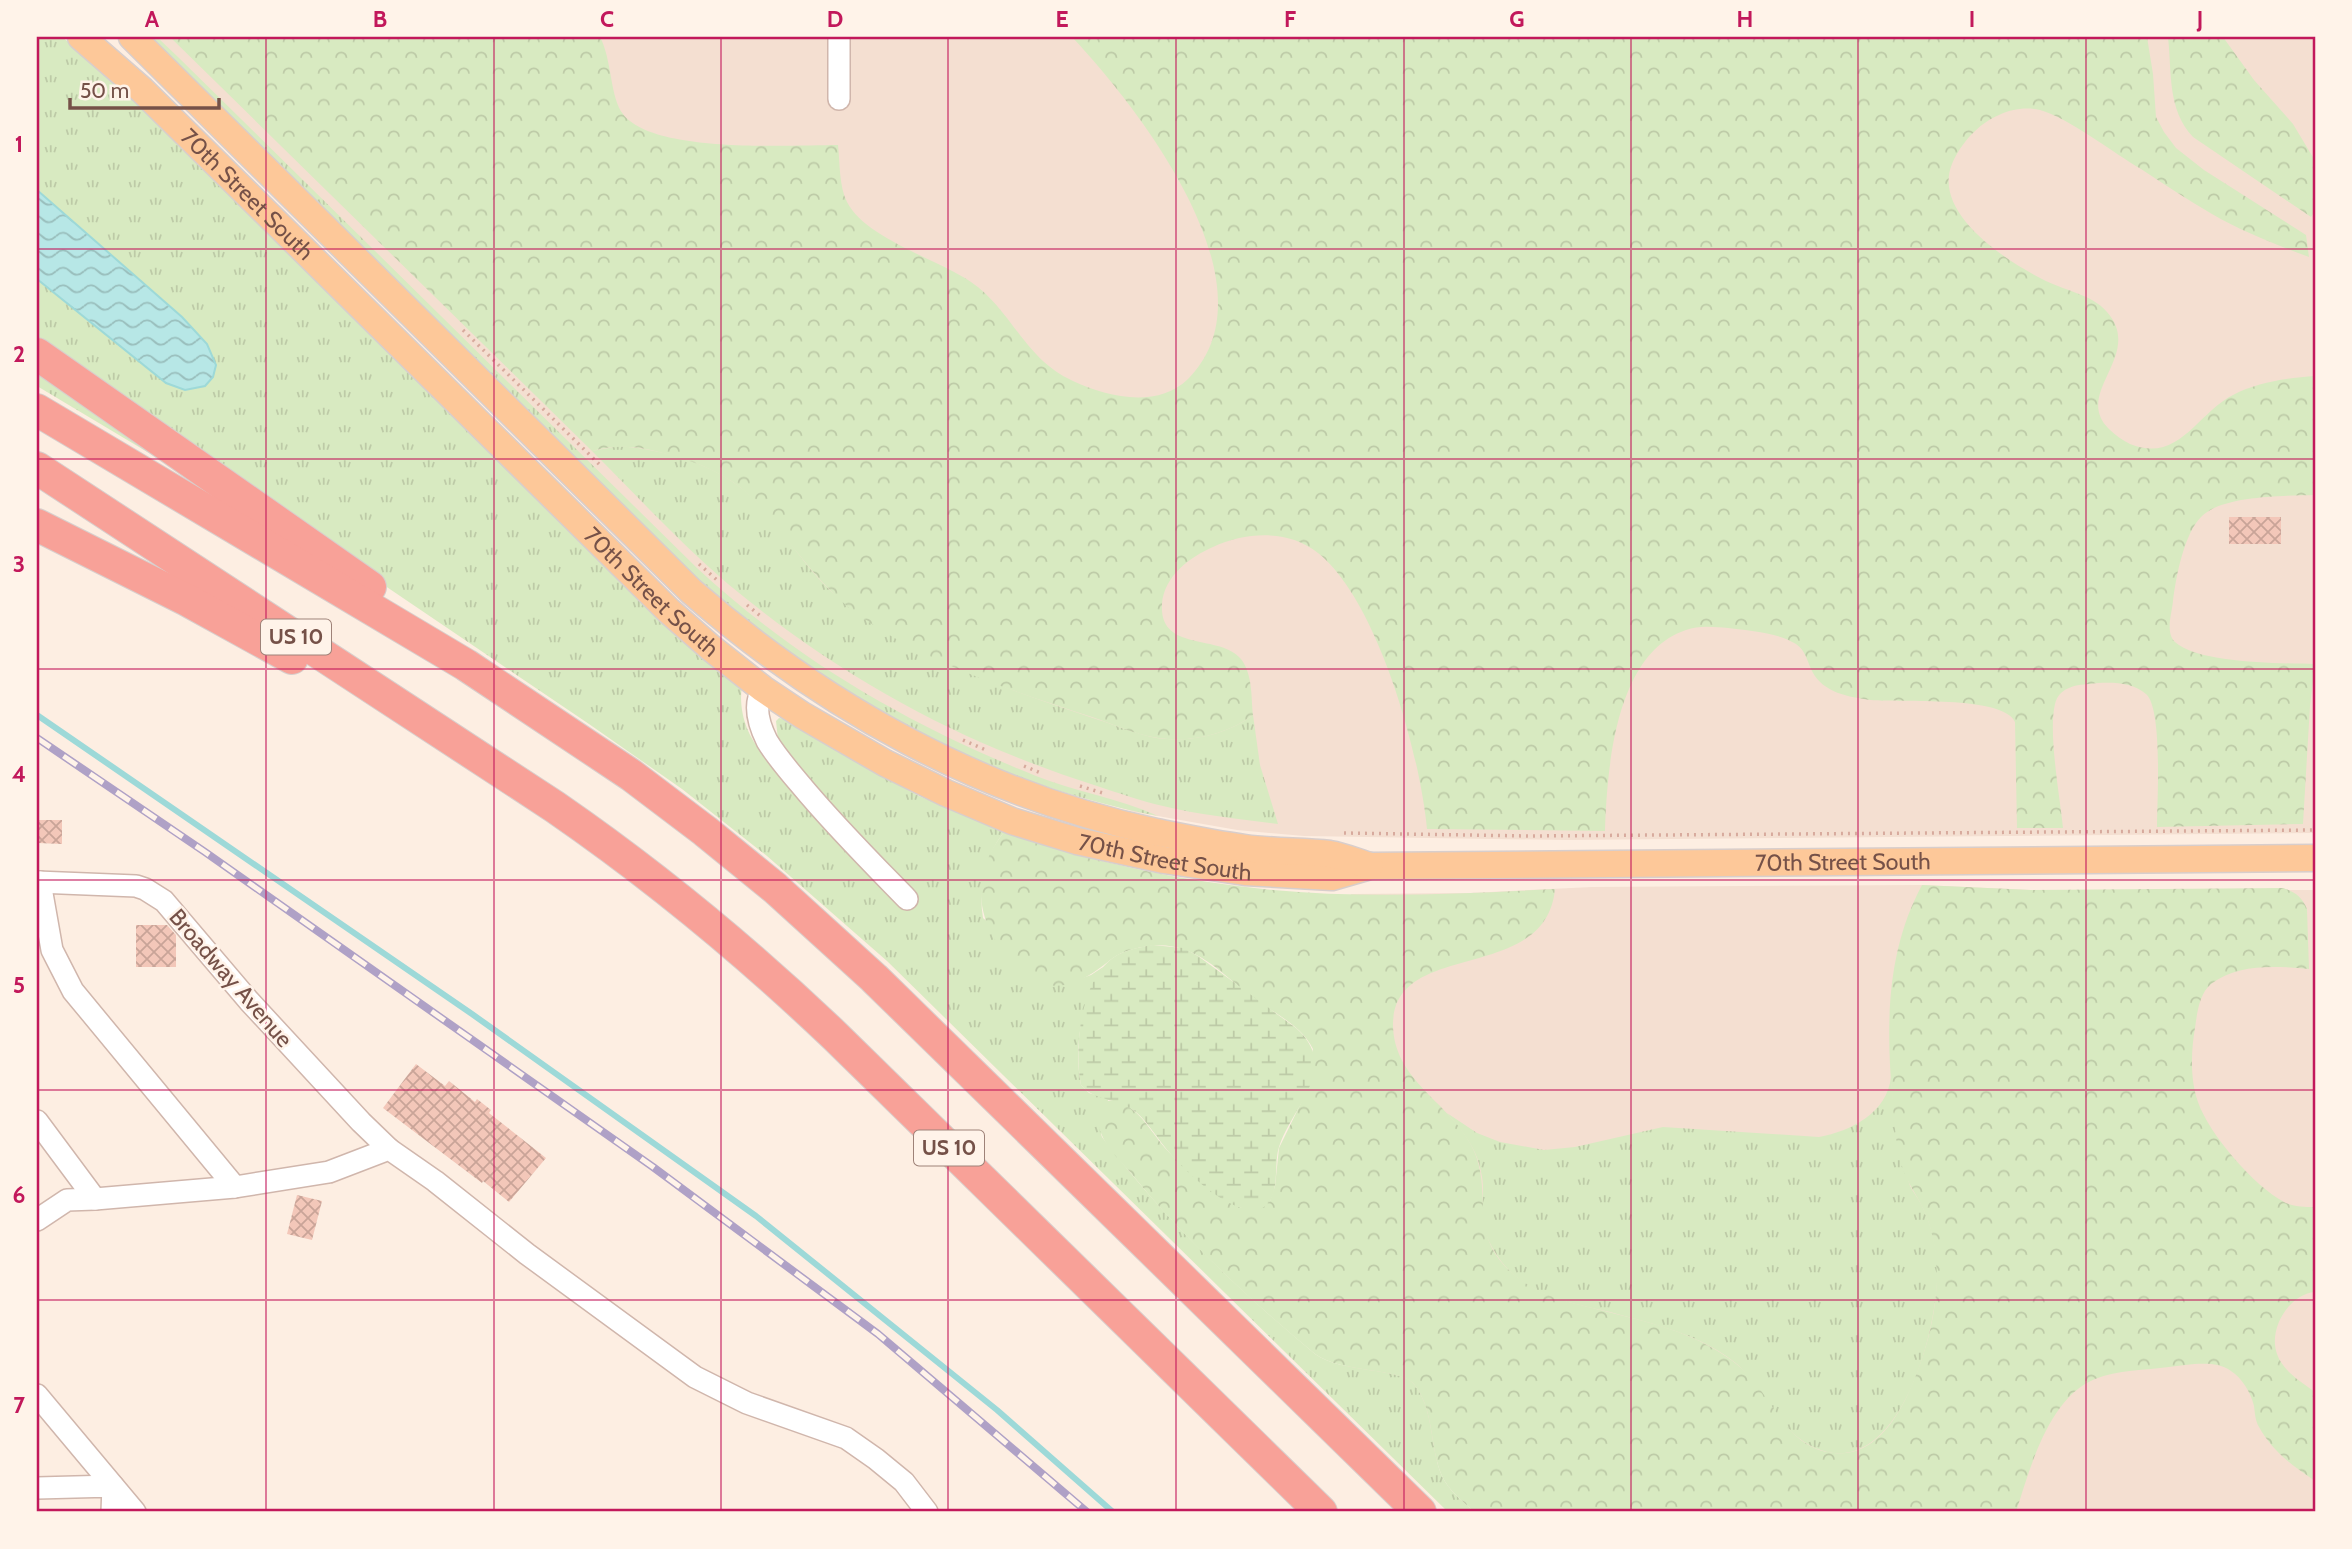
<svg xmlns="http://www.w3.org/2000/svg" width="2352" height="1549" font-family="Cabin,sans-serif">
	<defs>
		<pattern id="grass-tufts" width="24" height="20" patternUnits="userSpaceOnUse" patternTransform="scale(1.75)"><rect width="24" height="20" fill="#d8eac1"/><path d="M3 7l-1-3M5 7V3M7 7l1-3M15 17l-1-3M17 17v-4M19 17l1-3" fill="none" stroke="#bdcaa7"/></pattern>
		<pattern id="forest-crowns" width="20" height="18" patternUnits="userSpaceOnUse" patternTransform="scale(1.75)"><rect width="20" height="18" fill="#d8eac1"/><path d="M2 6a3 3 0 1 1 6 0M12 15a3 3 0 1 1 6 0" fill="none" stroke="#bdcaa7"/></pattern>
		<pattern id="wetland-marsh" width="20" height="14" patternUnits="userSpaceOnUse" patternTransform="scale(1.75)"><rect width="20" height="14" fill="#d8eac1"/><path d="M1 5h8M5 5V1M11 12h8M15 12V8" fill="none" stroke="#bdcaa7"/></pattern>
		<pattern id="water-waves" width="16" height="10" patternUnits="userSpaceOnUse" patternTransform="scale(1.75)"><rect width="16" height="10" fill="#b7e7e6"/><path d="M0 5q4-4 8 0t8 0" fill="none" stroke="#99bebc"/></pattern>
		<pattern id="building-cross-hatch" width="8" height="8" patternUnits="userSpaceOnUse" patternTransform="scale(1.75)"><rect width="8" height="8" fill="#f3c7b9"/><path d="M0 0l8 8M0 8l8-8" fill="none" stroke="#c9a498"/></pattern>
	</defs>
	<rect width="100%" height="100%" fill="#fdeee2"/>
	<g fill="#f4dfd1">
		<path d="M 149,37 L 830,37 L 830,106 L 848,107 L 849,37 L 2315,37 L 2315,833 L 1566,840 L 1304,836 L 1237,830 L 1135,812 L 1035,782 L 934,740 L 742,617 Z"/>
		<path d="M 1922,885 L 2031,890 L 2315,890 L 2315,1512 L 1488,1512 L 1347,1372 L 1351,894 L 1470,893 L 1592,887 Z"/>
	</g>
	<g fill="url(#grass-tufts)">
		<path d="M 37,37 L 62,37 L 104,70 L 742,687 C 738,709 747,738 764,754 C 775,763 791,769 803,776 L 778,740 L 776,721 L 779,718 L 784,719 L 919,796 L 1004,832 C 985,856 978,888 983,918 L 1062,985 L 1091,975 L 1103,967 C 1082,1004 1073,1043 1081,1085 L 1089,1093 L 1113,1100 L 1108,1100 L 1101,1134 L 1102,1137 C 1163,1218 1237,1289 1315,1354 C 1341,1373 1400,1368 1413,1383 C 1435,1409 1429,1446 1442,1476 C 1448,1490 1463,1501 1474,1512 L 1448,1512 L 887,961 L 767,856 L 682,789 L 589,724 L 341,556 L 37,345 L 37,279 L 166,383 L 185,390 L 182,317 L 37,190 Z"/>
		<path d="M 149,37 L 157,37 L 178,57 L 697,568 C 799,662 909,725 1036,776 C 1076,792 1119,798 1158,816 C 1046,795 922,744 828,680 C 782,649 739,614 697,579 Z"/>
		<path d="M 37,365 L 169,465 L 37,386 Z"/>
		<path d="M 619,446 C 668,450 724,466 759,504 C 786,533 807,572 838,597 C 913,657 1006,689 1096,719 C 1119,726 1144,738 1167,739 C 1197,741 1229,733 1253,715 L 1260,765 L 1278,824 C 1239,819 1200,815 1163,806 C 1140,801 1119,793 1097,786 C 958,742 840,677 728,584 C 680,543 636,495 592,451 Z"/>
		<path d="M 1891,1077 C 1893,1106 1897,1132 1904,1160 C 1906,1169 1907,1178 1910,1186 C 1913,1192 1918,1198 1921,1204 C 1930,1221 1935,1241 1937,1260 C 1942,1319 1901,1485 1815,1448 C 1781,1433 1768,1397 1744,1371 C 1736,1362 1725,1355 1715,1349 C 1682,1330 1646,1322 1610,1312 C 1573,1303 1532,1297 1505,1266 C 1492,1250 1481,1230 1482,1209 C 1483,1196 1484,1184 1481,1172 C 1477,1148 1462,1131 1447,1113 L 1477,1133 L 1500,1142 L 1544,1150 L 1575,1147 L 1663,1127 L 1819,1137 C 1851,1131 1887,1113 1891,1077 Z"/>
	</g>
	<g fill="url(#forest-crowns)">
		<path d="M 170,37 L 600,37 C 612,59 610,98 623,114 C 653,154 790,145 838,145 C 840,163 839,186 847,202 C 865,238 939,260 971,282 C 1012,310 1024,359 1073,381 C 1107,397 1157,409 1188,379 C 1280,287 1137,106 1072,37 L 2147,37 L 2153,74 L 2156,117 L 2164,132 L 2176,148 L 2204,170 L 2306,235 L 2309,257 C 2277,245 2243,232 2212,214 C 2188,200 2164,184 2141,169 C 2115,154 2067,117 2040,110 C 2027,107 2011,109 1999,115 C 1978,124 1961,143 1952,164 C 1932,213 2005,260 2042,279 C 2062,290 2092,294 2107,312 C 2145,355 2072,393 2109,429 C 2115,435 2122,440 2130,444 C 2179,464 2197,413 2233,395 C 2258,382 2288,378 2315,376 L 2315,495 C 2286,496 2224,495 2202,516 C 2184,533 2176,577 2173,601 C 2172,613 2165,632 2175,642 C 2199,664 2282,663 2315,664 L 2310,706 L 2303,824 L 2157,827 C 2157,803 2163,709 2146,694 C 2131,681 2107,682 2089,684 C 2074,685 2059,688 2055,704 C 2048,733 2060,797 2063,828 L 2017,828 L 2015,722 C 2003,695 1899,703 1871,700 C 1849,697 1823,693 1812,671 C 1807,661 1806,651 1796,644 C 1776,632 1750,631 1728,628 C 1715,627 1699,625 1686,630 C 1615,653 1607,770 1605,831 L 1427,829 C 1420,754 1378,601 1318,553 C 1288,529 1246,532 1213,547 C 1190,557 1164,576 1162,604 C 1159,653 1220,633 1241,659 C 1253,675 1251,697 1253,715 C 1229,733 1197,741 1168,739 C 1142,738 1116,725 1092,717 C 1013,691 928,664 860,616 C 829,594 804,561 780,531 C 770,519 761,505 749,495 C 728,475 698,462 670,455 C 644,447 618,443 592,451 Z"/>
		<path d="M 2168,37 L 2223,37 L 2254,80 L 2293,124 L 2314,159 L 2315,211 L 2311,217 L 2193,137 C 2167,109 2172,73 2168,37 Z"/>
		<path d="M 1004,832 C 1089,861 1174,880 1263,889 C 1360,899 1458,894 1555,889 C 1546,985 1394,938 1393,1024 C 1393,1079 1447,1101 1470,1143 C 1496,1189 1466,1230 1510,1271 C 1537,1297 1573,1303 1608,1312 C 1645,1321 1683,1330 1716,1350 C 1731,1359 1746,1370 1756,1384 C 1778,1412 1793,1449 1834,1453 C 1870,1457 1893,1425 1907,1396 C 1932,1343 1948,1274 1927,1218 C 1920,1198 1906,1183 1901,1163 C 1895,1140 1894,1117 1892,1094 C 1886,1022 1887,950 1922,885 L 2031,890 L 2283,888 C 2295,892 2302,897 2307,909 L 2309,969 C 2277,966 2238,963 2211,984 C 2199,994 2197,1014 2195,1028 C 2191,1051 2190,1080 2198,1102 C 2209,1134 2254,1186 2284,1202 C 2293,1207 2305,1207 2315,1207 L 2315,1292 C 2289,1294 2268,1329 2277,1354 C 2283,1371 2301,1382 2315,1392 L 2315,1481 C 2293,1466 2272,1451 2259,1427 C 2255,1420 2255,1413 2254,1406 C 2251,1393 2242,1378 2231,1371 C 2215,1359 2188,1365 2169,1367 C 2146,1370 2117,1370 2095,1379 C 2048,1398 2030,1469 2016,1512 L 1474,1512 C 1463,1501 1448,1490 1442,1476 C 1429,1446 1435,1409 1413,1383 C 1399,1368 1341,1373 1315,1354 C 1249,1299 1184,1239 1130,1172 C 1120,1161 1106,1147 1101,1133 C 1096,1123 1100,1111 1105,1102 C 1112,1099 1118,1100 1125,1104 C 1143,1115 1152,1133 1165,1148 C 1183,1168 1218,1198 1242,1208 L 1270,1201 L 1275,1186 L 1279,1148 L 1301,1103 L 1313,1049 C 1301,1024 1271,1012 1249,995 C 1216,968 1189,938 1143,947 C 1131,949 1118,953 1109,961 C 1092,975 1070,989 1047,985 C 1034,983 1025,973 1016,965 C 976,927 968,877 1004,832 Z"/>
	</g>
	<path fill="url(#wetland-marsh)" d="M 1153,945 L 1183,948 L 1198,956 L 1296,1028 C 1341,1068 1293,1105 1279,1147 C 1273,1165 1282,1203 1259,1209 C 1231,1217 1179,1166 1164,1146 C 1155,1135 1148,1123 1137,1113 C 1118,1096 1096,1103 1081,1085 C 1074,1050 1080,987 1108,962 C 1120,950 1137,948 1153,945 Z"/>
	<path fill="url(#water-waves)" stroke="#9dd9d8" stroke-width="2" d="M 37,190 L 182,317 L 207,344 L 216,365 L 213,377 L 205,386 L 185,390 L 166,383 L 37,279 Z"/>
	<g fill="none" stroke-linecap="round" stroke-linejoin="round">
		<path stroke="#9dd9d8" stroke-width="6" d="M 37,715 L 472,1014 L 756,1216 L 997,1410 L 1113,1512"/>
	</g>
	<g fill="url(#building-cross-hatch)">
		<rect x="2229" y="517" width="52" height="27"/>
		<path d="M 37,820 L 62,820 L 62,844 L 37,843 Z"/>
		<path d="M 136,925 L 167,925 L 176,935 L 176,967 L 136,967 Z"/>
		<path d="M 416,1064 L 445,1086 L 449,1081 L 475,1102 L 477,1099 L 491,1110 L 489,1113 L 546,1158 L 509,1202 L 483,1181 L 482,1183 L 383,1108 Z"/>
		<path d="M 297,1195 L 322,1201 L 312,1240 L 287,1234 Z"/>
	</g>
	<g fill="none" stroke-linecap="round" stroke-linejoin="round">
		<g stroke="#d0b6ac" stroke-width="24">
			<g id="minor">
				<path d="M 839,37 L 839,99"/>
				<path d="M 763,689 C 753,704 759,725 767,741 C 776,756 788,770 800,784 C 833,824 870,861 907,899"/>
				<path d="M 37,882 L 136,886 L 145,889 L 164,901 L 249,1001 L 361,1122 L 389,1149"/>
				<path d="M 40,882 L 52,950 L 73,991 L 235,1187"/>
				<path d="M 37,1121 L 95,1199 L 235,1187 L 329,1172 L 389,1149 L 435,1181 L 527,1254 L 695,1377 L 747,1403 L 846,1438 L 876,1459 L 904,1482 L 927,1512"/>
				<path d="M 37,1220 L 67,1200 L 95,1199"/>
				<path d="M 37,1395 L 135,1512"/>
				<path d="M 37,1488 L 113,1486 L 112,1512"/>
			</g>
		</g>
		<g stroke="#d8cecc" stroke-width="29">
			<g id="major">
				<path id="s1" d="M 81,37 L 142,90 L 669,611 L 711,648 L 763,689 L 802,715 L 885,763 L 946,793 L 1012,821 L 1077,841 L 1164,860 L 1245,872 L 1332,877 L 1370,866 L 2315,858"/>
				<path d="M 132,37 L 691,591 C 824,707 982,795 1156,832 C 1186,838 1215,844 1245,848 C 1273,852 1302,851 1330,854 C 1343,856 1357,862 1370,866"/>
			</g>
		</g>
		<g stroke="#d8cecc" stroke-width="34">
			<g id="highway">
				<path d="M 37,354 L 370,587"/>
				<path d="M 37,410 L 466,665 L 631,775 L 705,831 L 775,888 L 874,978 L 1420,1512"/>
				<path d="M 37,468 L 555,807 C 655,876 748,953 835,1036 L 1321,1512"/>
				<path d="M 37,525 L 187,600 L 292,658"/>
			</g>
		</g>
		<g stroke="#d7aa9d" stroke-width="3.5" stroke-dasharray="2 5" stroke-linecap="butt">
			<path d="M 463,330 L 602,467"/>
			<path d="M 699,564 L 717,580"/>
			<path d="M 747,605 L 763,618"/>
			<path d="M 963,740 L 988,751"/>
			<path d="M 1024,766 L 1043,774"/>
			<path d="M 1080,786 L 1106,794"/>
			<path d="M 1344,833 L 1528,836 L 2315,830"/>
		</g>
		<use href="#minor" stroke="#fff" stroke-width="21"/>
		<use href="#major" stroke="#fdc899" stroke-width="26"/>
		<use href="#highway" stroke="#f8a198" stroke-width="32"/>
		<g stroke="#afa1c6" stroke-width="8">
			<path id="rail" d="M 37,738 L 205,852 L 653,1167 L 878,1334 L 1087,1512"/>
		</g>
		<use href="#rail" stroke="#fff3e9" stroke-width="5" stroke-dasharray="16" stroke-linecap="butt"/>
	</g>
	<path fill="none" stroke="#c2185b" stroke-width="2" stroke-opacity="0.55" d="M 266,37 L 266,1512M 494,37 L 494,1512M 721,37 L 721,1512M 948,37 L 948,1512M 1176,37 L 1176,1512M 1404,37 L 1404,1512M 1631,37 L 1631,1512M 1858,37 L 1858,1512M 2086,37 L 2086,1512M 37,249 L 2315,249M 37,459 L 2315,459M 37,669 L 2315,669M 37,880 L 2315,880M 37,1090 L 2315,1090M 37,1300 L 2315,1300"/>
	<g text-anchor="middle" stroke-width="5" stroke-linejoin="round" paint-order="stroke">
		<g fill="#fff3e9" stroke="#9e8278" stroke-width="2">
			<rect x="261" y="619.5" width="70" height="35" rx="5"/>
			<rect x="914" y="1130.5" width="70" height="35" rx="5"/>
		</g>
		<g font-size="21" font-weight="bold" fill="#755148">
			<text x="296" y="644">US 10</text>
			<text x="949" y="1155">US 10</text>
		</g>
		<g font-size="23" fill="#755148" stroke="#fff3e9">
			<text dy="8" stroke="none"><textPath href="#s1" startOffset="229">70th Street South</textPath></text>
			<text dy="8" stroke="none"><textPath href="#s1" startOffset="796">70th Street South</textPath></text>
			<text dy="8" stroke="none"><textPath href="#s1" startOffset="1384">70th Street South</textPath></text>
			<text dy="8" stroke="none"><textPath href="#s1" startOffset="2065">70th Street South</textPath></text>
			<text transform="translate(231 978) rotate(49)" y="8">Broadway Avenue</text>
		</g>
	</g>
	<rect width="2352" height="1549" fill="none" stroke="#fff3e9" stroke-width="77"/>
	<path d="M70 98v10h149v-10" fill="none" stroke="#755148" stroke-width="3.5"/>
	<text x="80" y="98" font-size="21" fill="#755148" stroke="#fff3e9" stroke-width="5" paint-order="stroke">50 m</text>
	<rect x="38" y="38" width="2276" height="1472" fill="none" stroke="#c2185b" stroke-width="2.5"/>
	<g font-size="23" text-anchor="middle" font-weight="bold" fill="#c2185b">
		<text x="152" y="27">A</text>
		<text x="380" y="27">B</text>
		<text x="607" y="27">C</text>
		<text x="835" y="27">D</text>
		<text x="1062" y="27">E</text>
		<text x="1290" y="27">F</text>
		<text x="1517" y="27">G</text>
		<text x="1745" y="27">H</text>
		<text x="1972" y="27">I</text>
		<text x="2200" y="27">J</text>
		<text x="19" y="152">1</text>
		<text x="19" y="362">2</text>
		<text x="19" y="572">3</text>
		<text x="19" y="782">4</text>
		<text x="19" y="993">5</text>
		<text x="19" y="1203">6</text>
		<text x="19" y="1413">7</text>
	</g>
</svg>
